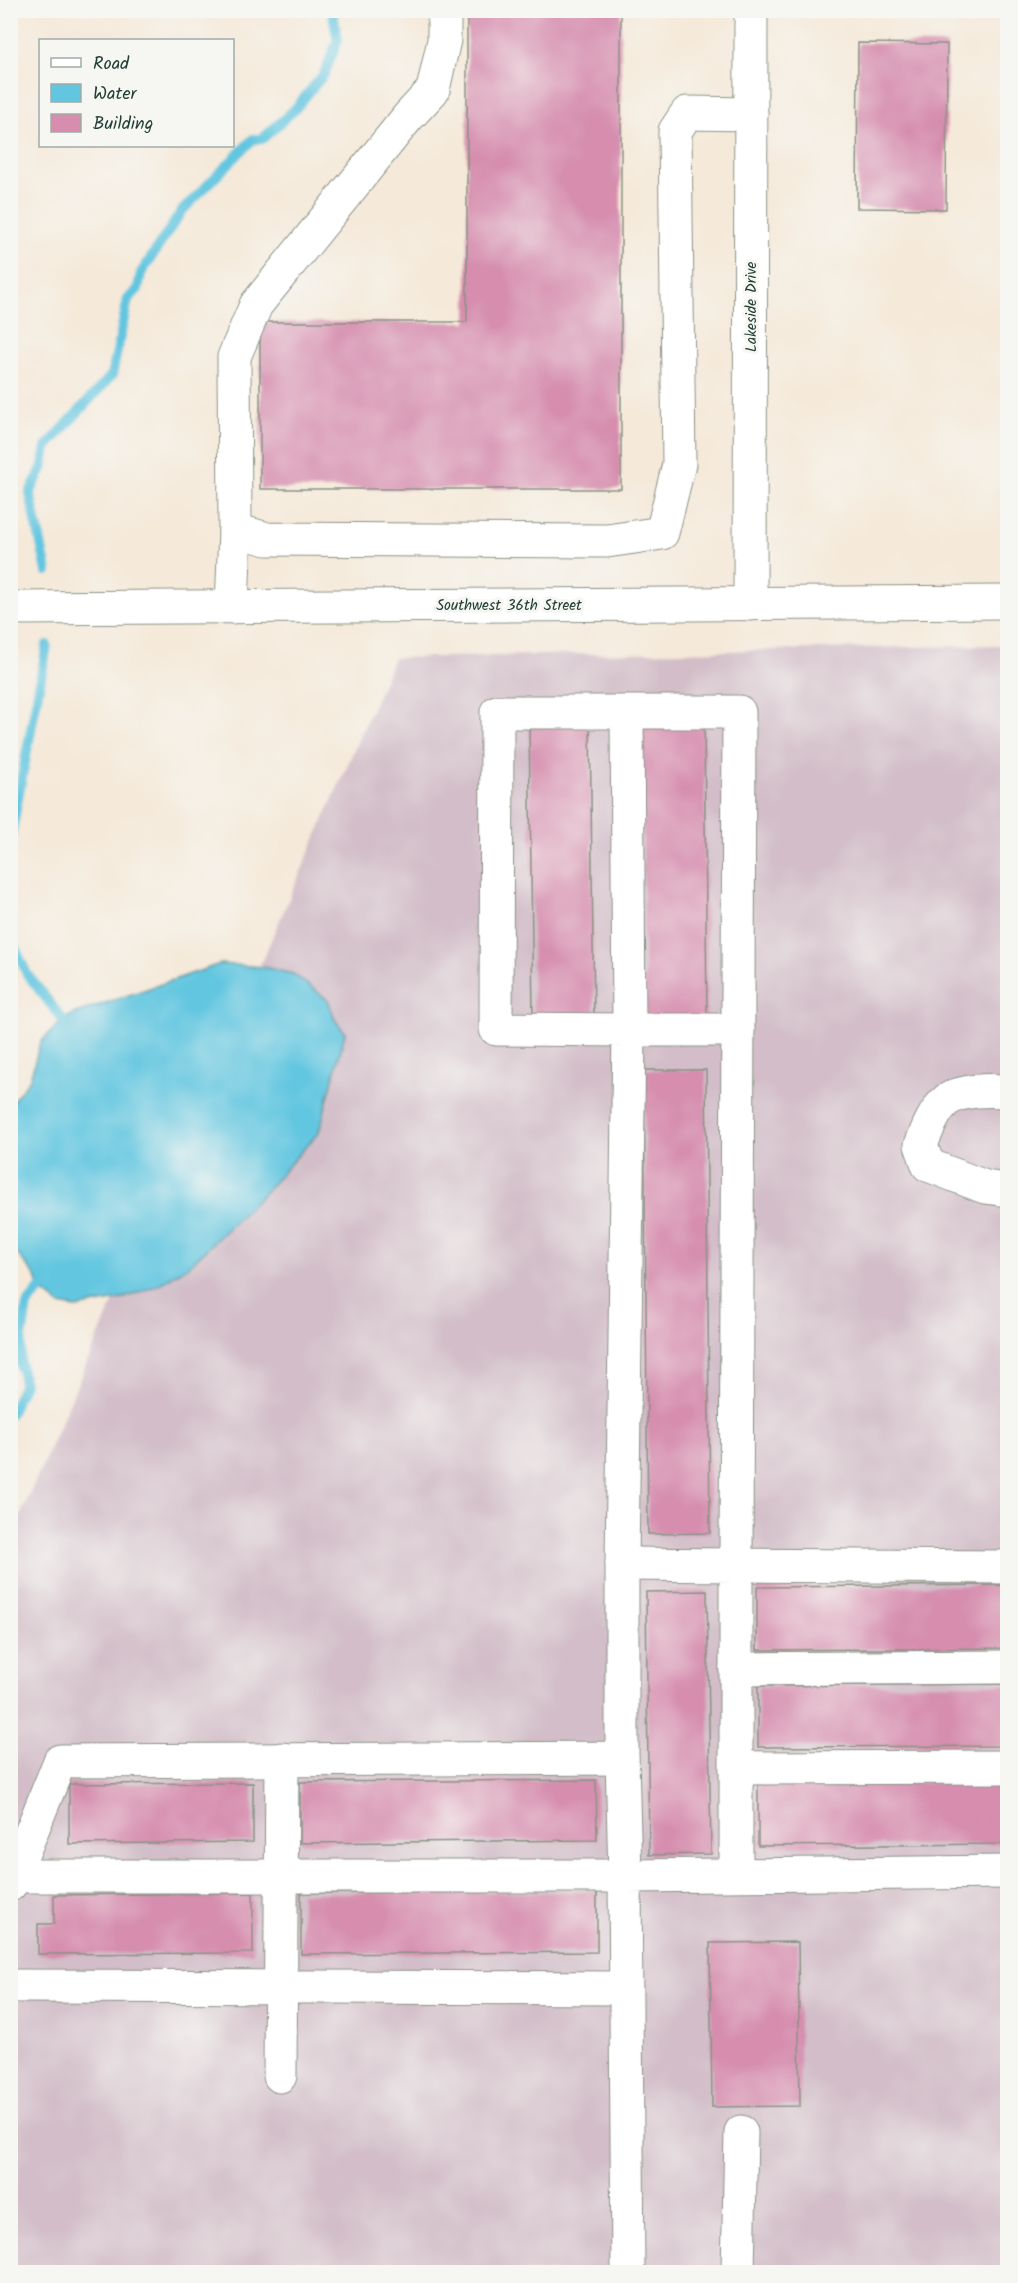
<svg xmlns="http://www.w3.org/2000/svg" width="1018" height="2283" font-family="Kalam,sans-serif">
	<rect width="100%" height="100%" fill="#f6f6f2"/>
	<filter id="ink" filterUnits="userSpaceOnUse"><feTurbulence type="fractalNoise" baseFrequency=".0167" numOctaves="2"/><feDisplacementMap in="SourceGraphic" scale="12" xChannelSelector="R" yChannelSelector="G"/><feConvolveMatrix kernelMatrix="1 2 1 2 8 2 1 2 1" color-interpolation-filters="sRGB"/></filter>
	<filter id="wash" filterUnits="userSpaceOnUse"><feTurbulence type="fractalNoise" baseFrequency=".008" numOctaves="4" result="noise"/><feDisplacementMap in="SourceGraphic" scale="24" xChannelSelector="R" yChannelSelector="G"/><feGaussianBlur stdDeviation="1.35" result="paint"/><feColorMatrix in="noise" values="0 0 0 0 0 0 0 0 0 0 0 0 0 0 0 0 0 1.4 0 .05"/><feComposite in="paint" operator="in"/></filter>
	<g filter="url(#wash)">
		<rect width="100%" height="100%" fill="#f5e9d9"/>
		<path fill="#d2bdc8" d="M 1007,645 L 1007,2272 L 11,2272 L 11,1537 L 394,658 Z"/>
		<path fill="#62c6e0" stroke="#40828a" stroke-width="1.5" d="M 220,964 L 263,967 L 293,974 L 328,1000 L 335,1020 L 345,1033 L 319,1132 L 263,1194 L 189,1266 L 158,1285 L 122,1299 L 76,1308 L 60,1305 L 40,1289 L 36,1277 L 11,1246 L 11,1115 L 14,1099 L 30,1079 L 40,1043 L 63,1020 L 73,1014 Z"/>
		<g fill="none" stroke-linecap="round" stroke-linejoin="round">
			<g stroke="#62c6e0" stroke-width="10">
				<path d="M 47,571 L 30,493 L 43,466 L 46,447 L 112,375 L 128,299 L 138,289 L 141,273 L 181,212 L 253,139 L 262,139 L 295,109 L 324,74 L 338,40 L 332,10"/>
				<path d="M 10,840 L 47,645"/>
				<path d="M 10,937 L 27,974 L 63,1020"/>
				<path d="M 10,1414 L 24,1384 L 20,1361 L 21,1344 L 27,1305 L 40,1289"/>
			</g>
		</g>
		<g id="blocks">
			<g fill="#d68dae">
				<path d="M 467,10 L 621,10 L 621,489 L 260,489 L 260,322 L 467,322 Z"/>
				<path d="M 858,43 L 947,44 L 946,209 L 857,208 Z"/>
				<path d="M 704,720 L 707,1017 L 645,1018 L 642,721 Z"/>
				<path d="M 529,722 L 590,722 L 594,1018 L 533,1018 Z"/>
				<path d="M 644,1070 L 706,1070 L 710,1533 L 648,1534 Z"/>
				<path d="M 1008,1585 L 1008,1648 L 757,1650 L 757,1587 Z"/>
				<path d="M 707,1591 L 711,1854 L 649,1855 L 646,1592 Z"/>
				<path d="M 1008,1684 L 1008,1746 L 758,1747 L 758,1686 Z"/>
				<path d="M 596,1780 L 597,1840 L 300,1843 L 300,1782 Z"/>
				<path d="M 1008,1782 L 1008,1844 L 758,1846 L 758,1784 Z"/>
				<path d="M 253,1783 L 253,1842 L 69,1844 L 69,1784 Z"/>
				<path d="M 597,1892 L 597,1952 L 301,1954 L 301,1893 Z"/>
				<path d="M 253,1893 L 253,1953 L 38,1954 L 38,1924 L 54,1924 L 54,1895 Z"/>
				<path d="M 798,1942 L 800,2106 L 712,2107 L 710,1943 Z"/>
			</g>
		</g>
	</g>
	<g filter="url(#ink)">
		<use href="#blocks" fill-opacity="0" stroke="#8a9386" stroke-width="1.5"/>
		<g fill="none" stroke-linecap="round" stroke-linejoin="round">
			<g stroke="#8a9386" stroke-width="35">
				<g id="minor">
					<path d="M 235,530 L 267,539 L 607,541 L 662,533 L 679,464 L 675,131 L 687,113 L 751,114"/>
					<path d="M 750,604 L 751,10"/>
					<path d="M 232,607 L 235,530 L 234,357 L 256,305 L 408,117 L 433,90 L 444,40 L 444,10"/>
					<path d="M 10,608 L 1008,602"/>
					<path d="M 627,713 L 629,1030 L 738,1030"/>
					<path d="M 1008,1092 C 991,1089 961,1090 947,1100 C 935,1109 926,1132 921,1145 L 928,1165 L 985,1187 L 1008,1190"/>
					<path d="M 622,1564 L 736,1565 L 736,1874"/>
					<path d="M 736,1669 L 1008,1667"/>
					<path d="M 736,1768 L 1008,1767"/>
					<path d="M 14,1876 L 625,1876 L 622,1758"/>
					<path d="M 10,1885 L 60,1761 L 622,1758 L 622,1564 L 629,1030 L 496,1029 L 497,712 L 739,712 L 736,1565 L 1008,1567"/>
					<path d="M 10,1986 L 625,1988"/>
					<path d="M 280,2076 L 282,1759"/>
					<path d="M 628,2272 L 625,1876 L 1008,1872"/>
					<path d="M 738,2272 L 741,2132"/>
				</g>
			</g>
			<use href="#minor" stroke="#fff" stroke-width="33"/>
		</g>
	</g>
	<g text-anchor="middle" stroke-width="6" stroke-linejoin="round" paint-order="stroke">
		<g font-size="15" fill="#1f3d34" stroke="#f6f6f2">
			<text transform="translate(751 307) rotate(-90)" y="5">Lakeside Drive</text>
			<text x="509" y="610">Southwest 36th Street</text>
		</g>
	</g>
	<rect width="1018" height="2283" fill="none" stroke="#f6f6f2" stroke-width="36"/>
	<rect x="39" y="39" width="195" height="108" fill="#f6f6f2" stroke="#a0aca6" stroke-width="1.5"/>
	<rect x="51" y="58" width="30" height="9" fill="#ffffff" stroke="#a0aca6" stroke-width="1.5"/>
	<text x="93" y="69" font-size="18" fill="#1f3d34">Road</text>
	<rect x="51" y="84" width="30" height="18" fill="#62c6e0" stroke="#a0aca6" stroke-width="1.5"/>
	<text x="93" y="99" font-size="18" fill="#1f3d34">Water</text>
	<rect x="51" y="114" width="30" height="18" fill="#d68dae" stroke="#a0aca6" stroke-width="1.5"/>
	<text x="93" y="129" font-size="18" fill="#1f3d34">Building</text>
</svg>
